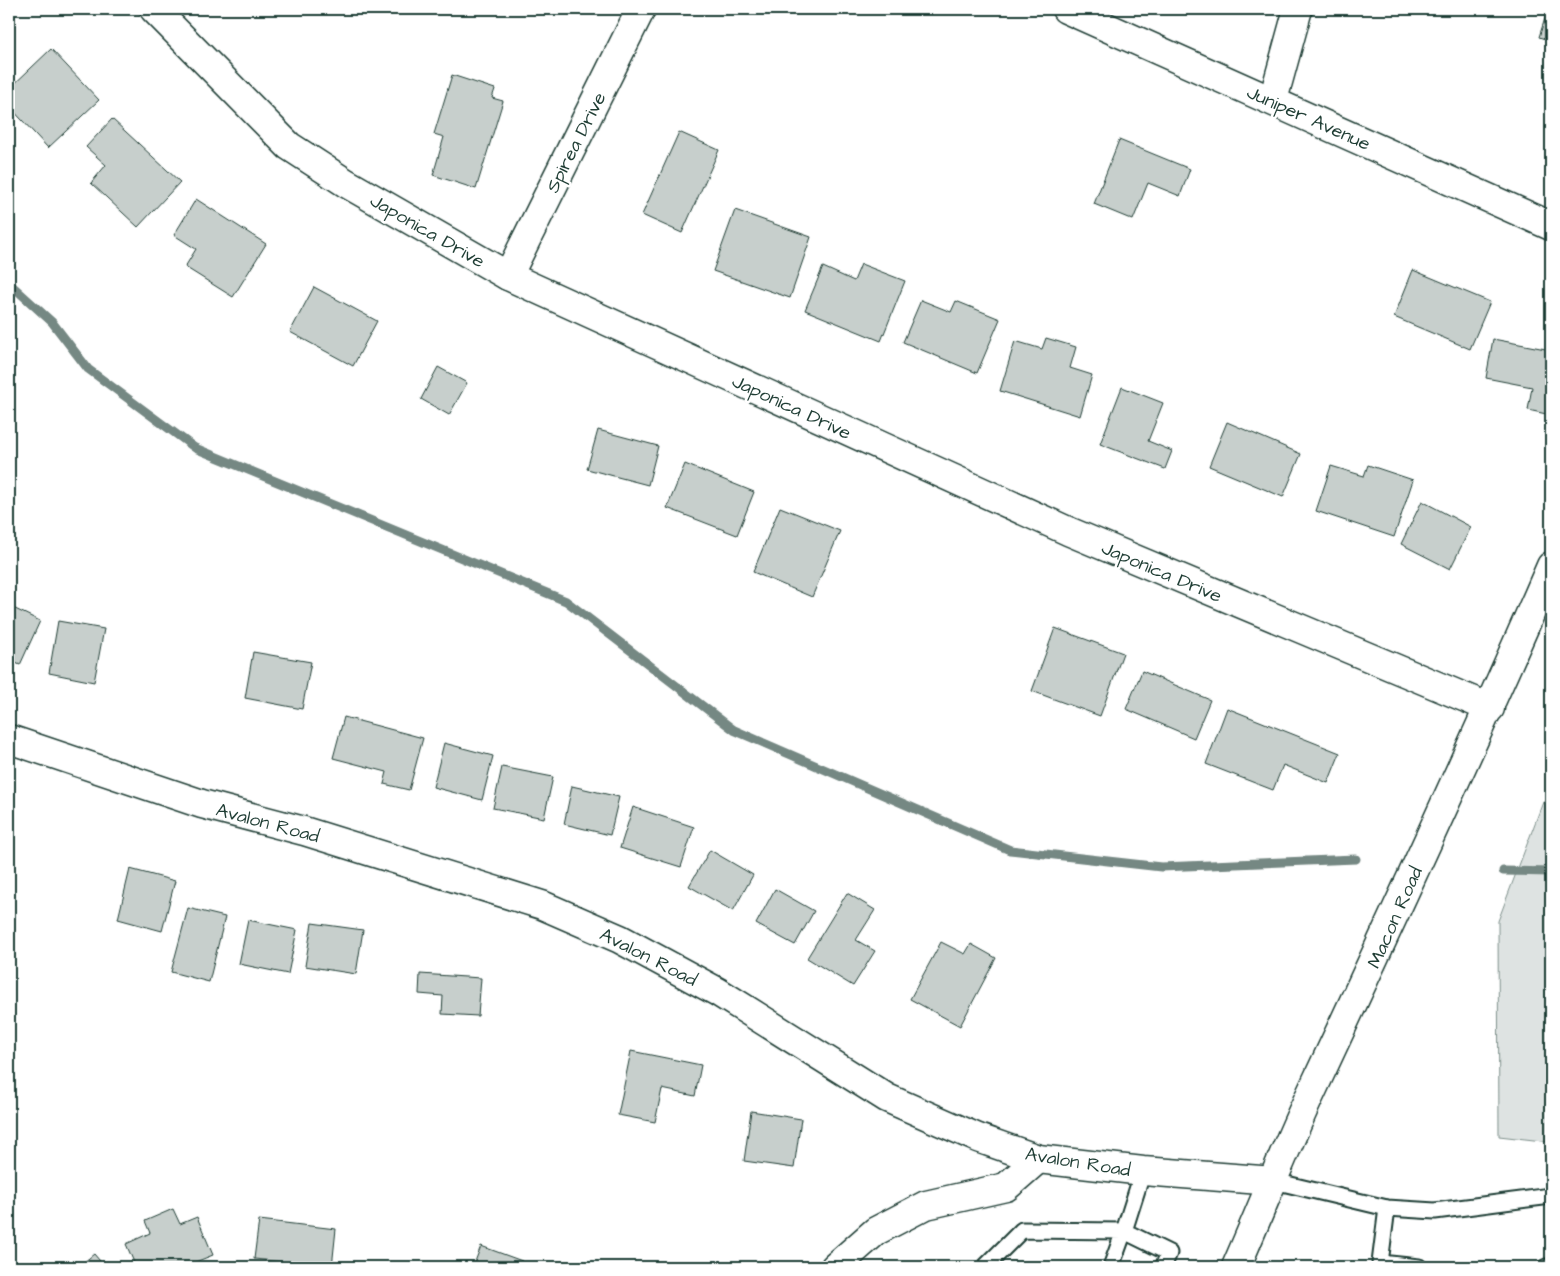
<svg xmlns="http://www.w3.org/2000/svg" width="1560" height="1276" font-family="'Architects Daughter',sans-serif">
	<rect width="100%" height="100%" fill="#fff"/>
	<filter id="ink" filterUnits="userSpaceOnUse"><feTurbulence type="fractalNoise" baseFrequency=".02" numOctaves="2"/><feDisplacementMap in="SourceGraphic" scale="10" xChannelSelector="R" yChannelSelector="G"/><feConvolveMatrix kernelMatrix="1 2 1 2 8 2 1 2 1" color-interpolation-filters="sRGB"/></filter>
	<g filter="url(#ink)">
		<path fill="#dee3e2" stroke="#7e908b" d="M 1543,802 L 1551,802 L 1551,1142 L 1499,1136 L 1498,921 Z"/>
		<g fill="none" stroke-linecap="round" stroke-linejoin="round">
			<g stroke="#758883" stroke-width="9">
				<path d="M 9,283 L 52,322 L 88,369 L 195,448 L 566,601 L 734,730 L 1010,850 L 1161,867 L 1356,859"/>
				<path d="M 1503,871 L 1551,872"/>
			</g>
		</g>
		<g fill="#c7cfcc" stroke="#1f3d34">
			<path d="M 1548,9 L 1551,9 L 1551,41 L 1539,37 Z"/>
			<path d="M 51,49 L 99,100 L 48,148 L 9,106 L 9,89 Z"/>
			<path d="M 452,75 L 495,89 L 492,98 L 503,101 L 476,189 L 433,175 L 444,137 L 434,134 Z"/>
			<path d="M 112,119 L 180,182 L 138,227 L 91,183 L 106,165 L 86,147 Z"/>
			<path d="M 679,132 L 719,150 L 682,233 L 642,215 Z"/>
			<path d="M 1119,140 L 1190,169 L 1180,196 L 1148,183 L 1133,220 L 1094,204 Z"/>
			<path d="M 196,199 L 266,244 L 233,297 L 185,267 L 196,249 L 174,235 Z"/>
			<path d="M 735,210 L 811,237 L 790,298 L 713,271 Z"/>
			<path d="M 861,264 L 905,281 L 881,341 L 805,310 L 823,267 L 854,281 Z"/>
			<path d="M 1413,270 L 1490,302 L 1470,349 L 1394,317 Z"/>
			<path d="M 314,287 L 377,321 L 353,366 L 290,332 Z"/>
			<path d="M 921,300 L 951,312 L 956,301 L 1000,319 L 977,373 L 903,342 Z"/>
			<path d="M 1046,338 L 1076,347 L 1070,368 L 1092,375 L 1080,416 L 1000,391 L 1015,341 L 1042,349 Z"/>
			<path d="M 1493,339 L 1551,350 L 1551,415 L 1528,410 L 1532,387 L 1486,378 Z"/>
			<path d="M 438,367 L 467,383 L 449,415 L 421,399 Z"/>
			<path d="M 1122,387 L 1163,403 L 1148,441 L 1172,451 L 1165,469 L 1100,444 Z"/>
			<path d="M 1227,422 L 1301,454 L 1283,497 L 1209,466 Z"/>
			<path d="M 598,430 L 658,446 L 648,485 L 587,469 Z"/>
			<path d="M 685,464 L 754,492 L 737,535 L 667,508 Z"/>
			<path d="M 1368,465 L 1413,480 L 1394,537 L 1316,511 L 1331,466 L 1364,476 Z"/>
			<path d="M 1422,501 L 1471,527 L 1450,569 L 1401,544 Z"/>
			<path d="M 780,507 L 840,531 L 812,597 L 753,572 Z"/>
			<path d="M 9,606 L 40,621 L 20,665 L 9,660 Z"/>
			<path d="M 58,621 L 104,629 L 94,682 L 49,673 Z"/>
			<path d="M 1055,628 L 1123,653 L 1100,716 L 1032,691 Z"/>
			<path d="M 253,652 L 311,662 L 302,709 L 245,698 Z"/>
			<path d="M 1142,671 L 1210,700 L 1194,738 L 1126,709 Z"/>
			<path d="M 1227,708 L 1340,753 L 1328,783 L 1283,765 L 1273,790 L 1206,764 Z"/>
			<path d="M 344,717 L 423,738 L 409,790 L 384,784 L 387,772 L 333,758 Z"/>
			<path d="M 444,743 L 493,756 L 482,800 L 433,787 Z"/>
			<path d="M 502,767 L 553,777 L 544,818 L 493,808 Z"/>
			<path d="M 572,786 L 619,797 L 610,835 L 564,824 Z"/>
			<path d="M 633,807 L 694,827 L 681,867 L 620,848 Z"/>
			<path d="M 710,850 L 753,875 L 733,911 L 689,886 Z"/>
			<path d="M 130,869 L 175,881 L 162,931 L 118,919 Z"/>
			<path d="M 775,889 L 814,911 L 795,945 L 756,924 Z"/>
			<path d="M 847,893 L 875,910 L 856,940 L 875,951 L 853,986 L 807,958 Z"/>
			<path d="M 188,908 L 225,917 L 209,982 L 171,972 Z"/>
			<path d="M 248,920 L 297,930 L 288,974 L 239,964 Z"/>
			<path d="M 312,923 L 363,930 L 356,974 L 305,966 Z"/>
			<path d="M 941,942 L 965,954 L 971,944 L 996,958 L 960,1026 L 910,999 Z"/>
			<path d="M 420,974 L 481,978 L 478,1016 L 442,1014 L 443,996 L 419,994 Z"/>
			<path d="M 631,1051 L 701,1065 L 695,1096 L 662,1089 L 655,1122 L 618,1115 Z"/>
			<path d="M 751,1111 L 801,1119 L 794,1168 L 744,1161 Z"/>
			<path d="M 173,1209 L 180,1224 L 197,1217 L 213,1255 L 183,1267 L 136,1267 L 126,1244 L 150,1233 L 145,1221 Z"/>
			<path d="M 259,1220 L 336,1229 L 332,1267 L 254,1259 Z"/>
			<path d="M 481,1246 L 522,1261 L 519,1267 L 473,1267 Z"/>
			<path d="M 94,1254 L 105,1267 L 78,1267 Z"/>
		</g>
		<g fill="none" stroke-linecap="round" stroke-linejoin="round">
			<g stroke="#1f3d34" stroke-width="19">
				<g id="service">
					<path d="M 1143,1171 L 1124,1231 L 1169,1253 L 1163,1267"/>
					<path d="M 1274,1181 L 1387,1208 L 1435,1211 L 1551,1196"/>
					<path d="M 1387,1208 L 1380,1263 L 1419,1267"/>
					<path d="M 985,1267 L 1022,1230 L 1124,1231 L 1111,1267"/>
					<path d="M 1546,1267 L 1551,1266"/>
				</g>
			</g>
			<g stroke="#1f3d34" stroke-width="31">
				<g id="minor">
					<path d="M 154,9 L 289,146 L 346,183 L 508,276 L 1068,531 L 1490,708"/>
					<path d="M 1066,9 L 1551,226"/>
					<path d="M 1273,100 L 1298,9"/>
					<path d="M 508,276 L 641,9"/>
					<path d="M 9,739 L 202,804 L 304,831 L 542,905 L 620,939 L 718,992 L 887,1098 L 978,1138 L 1038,1159 L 1143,1171 L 1274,1181"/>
					<path d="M 835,1267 L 876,1231 L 926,1205 L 1006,1187 L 1038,1159"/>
				</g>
			</g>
			<g stroke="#1f3d34" stroke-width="31">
				<path id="primary" d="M 1236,1267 C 1261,1210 1284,1151 1311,1093 C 1393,918 1474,744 1551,566"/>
			</g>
			<use href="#service" stroke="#fff" stroke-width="15"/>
			<use href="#minor" stroke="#fff" stroke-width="28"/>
			<use href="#primary" stroke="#fff" stroke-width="28"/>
		</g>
	</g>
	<g text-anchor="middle" stroke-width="5" stroke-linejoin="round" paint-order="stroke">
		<g font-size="19" fill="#1f3d34" stroke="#fff">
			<text transform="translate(1309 117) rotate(24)" y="7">Juniper Avenue</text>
			<text transform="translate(575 142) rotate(-63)" y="7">Spirea Drive</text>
			<text transform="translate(428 230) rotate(30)" y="7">Japonica Drive</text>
			<text transform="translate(792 406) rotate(25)" y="7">Japonica Drive</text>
			<text transform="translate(1162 571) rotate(23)" y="7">Japonica Drive</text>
			<text transform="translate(268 822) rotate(15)" y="7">Avalon Road</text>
			<text transform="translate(1394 917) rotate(-66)" y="7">Macon Road</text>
			<text transform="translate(649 956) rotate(27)" y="7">Avalon Road</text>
			<text transform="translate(1078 1161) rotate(9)" y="7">Avalon Road</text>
		</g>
	</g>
	<rect width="1560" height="1276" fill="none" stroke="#fff" stroke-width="30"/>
	<rect x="15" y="15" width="1530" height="1246" fill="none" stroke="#1f3d34" stroke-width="2" filter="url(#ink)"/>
</svg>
